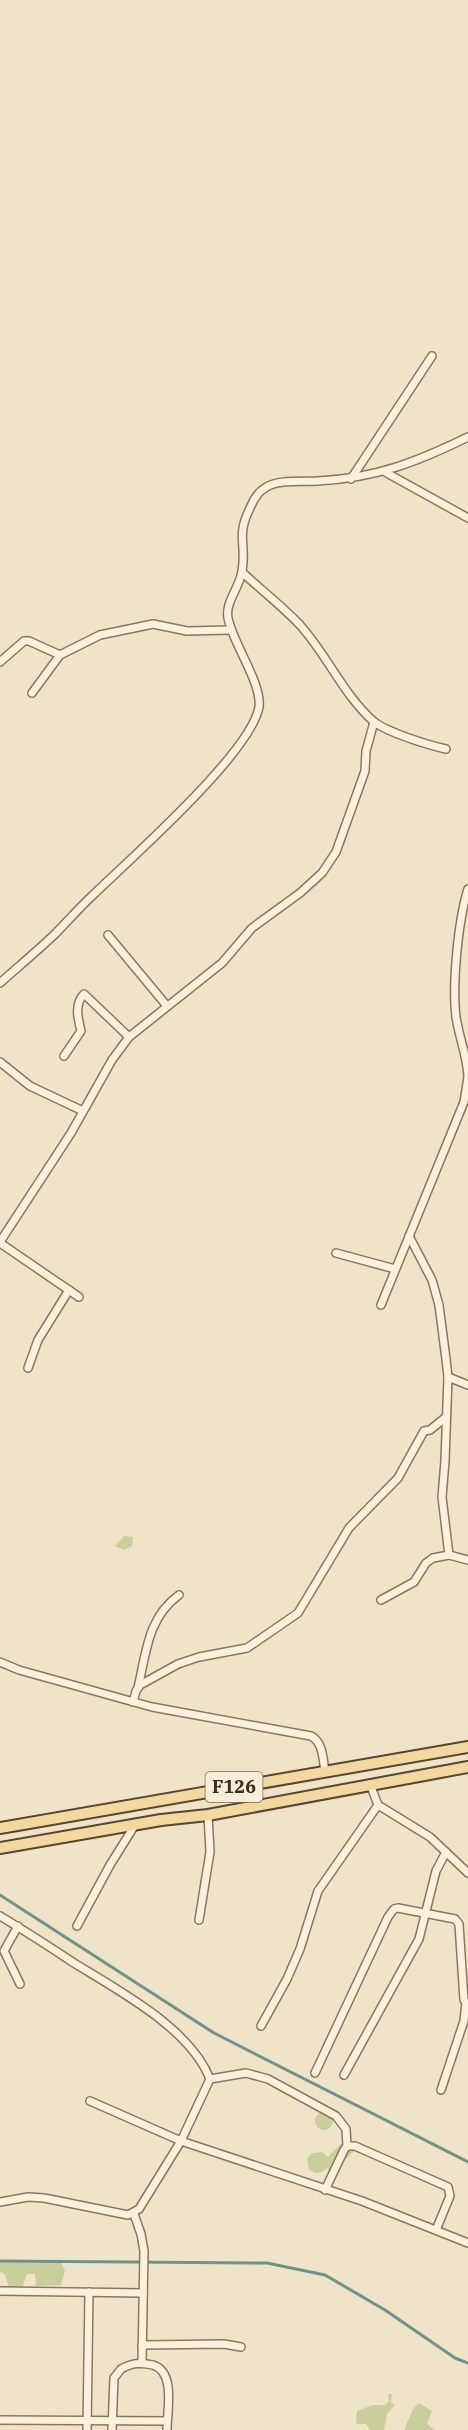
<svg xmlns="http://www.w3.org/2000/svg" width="468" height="2430" font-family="'IBM Plex Serif',serif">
	<rect width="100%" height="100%" fill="#f0e4c8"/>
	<g fill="#c9cf9b">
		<path d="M 124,1536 L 133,1537 L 132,1546 L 124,1550 L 115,1546 Z"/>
		<circle cx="324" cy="2121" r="9"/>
		<path d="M 342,2143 L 353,2143 L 353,2152 L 345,2160 L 339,2171 L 329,2173 L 328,2167 C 322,2174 315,2175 309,2169 L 307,2158 L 312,2153 L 322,2152 L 328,2157 Z"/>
		<path d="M 0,2262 L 61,2262 L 65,2271 L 61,2285 L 36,2286 L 35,2274 L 27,2274 L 22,2288 L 9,2287 L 4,2273 L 0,2272 Z"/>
		<path d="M 388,2394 L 392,2394 L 391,2403 L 395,2405 L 387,2414 L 384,2430 L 370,2430 L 366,2424 L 356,2424 L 357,2411 L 373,2405 L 385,2405 L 389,2401 Z"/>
		<path d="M 419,2403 L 432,2411 L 427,2424 L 435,2430 L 404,2430 L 413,2409 Z"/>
	</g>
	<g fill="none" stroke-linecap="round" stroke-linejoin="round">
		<g stroke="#6f938a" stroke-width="3">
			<path d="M 0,1895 L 214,2033 L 468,2162"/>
			<path d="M 0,2261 L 267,2263 L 325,2275 L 385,2310 L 455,2358 L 468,2363"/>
		</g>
		<g stroke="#8d765c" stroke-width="10">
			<g id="street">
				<path d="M 385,472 L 468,518"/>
				<path d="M 351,479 L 432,356"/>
				<path d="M 242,572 C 261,590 282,606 300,625 C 327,655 343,694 373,721 C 386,732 428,745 446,749"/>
				<path d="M 0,662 L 24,641 L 29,641 L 60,655"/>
				<path d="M 32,693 L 60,655 L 100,635 L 153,624 L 187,631 L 231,630"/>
				<path d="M 468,889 C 458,921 452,985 456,1017 C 459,1037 467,1056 468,1076"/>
				<path d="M 108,935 L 167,1006"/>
				<path d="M 0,983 C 18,967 37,951 54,935 C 67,922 79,908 92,896 C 129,860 251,753 259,707 C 262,683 233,644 228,618 C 225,602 240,587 242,571 C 247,543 235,537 251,506 C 254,499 258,492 265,488 C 277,479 303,482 318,481 C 376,478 417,462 468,437"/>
				<path d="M 64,1056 L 81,1031 C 78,1019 74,1004 84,994 L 129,1037"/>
				<path d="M 0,1062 L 30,1086 L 83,1111"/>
				<path d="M 409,1236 L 432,1280 L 439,1305 L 446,1359 L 448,1377 L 445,1461 L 442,1497 L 449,1555"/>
				<path d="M 0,1242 L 71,1133 L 112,1060 L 129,1037 L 222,963 L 252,928 L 300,893 L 322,873 L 336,852 L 365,771 L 366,751 L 374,722"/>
				<path d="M 0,1243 L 79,1297"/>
				<path d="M 336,1253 L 395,1269"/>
				<path d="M 381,1305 L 464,1102 L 468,1077"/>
				<path d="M 28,1368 L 38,1340 L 69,1290"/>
				<path d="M 448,1377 L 468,1385"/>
				<path d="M 381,1600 L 414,1582 L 426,1563 L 433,1558 L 449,1555 L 468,1560"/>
				<path d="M 0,1662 L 19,1670 L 152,1707 L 311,1736 C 323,1742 323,1759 325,1772"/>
				<path d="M 138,1688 C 146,1653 148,1617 179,1595"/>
				<path d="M 133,1702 L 136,1691 L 140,1685 L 178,1664 L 199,1657 L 247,1648 L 298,1613 L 349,1528 L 398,1478 L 424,1431 L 430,1430 L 446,1417"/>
				<path d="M 370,1784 L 378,1805 L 430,1837 L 468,1873"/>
				<path d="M 0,1916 C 25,1931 50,1947 74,1963 C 119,1991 190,2028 210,2079 L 181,2141 L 139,2209 L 128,2215 L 44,2198 L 28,2197 L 0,2202"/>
				<path d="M 199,1920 L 210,1852 L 208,1815"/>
				<path d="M 18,1926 L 4,1951 L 20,1984"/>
				<path d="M 77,1926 L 110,1865 L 135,1825"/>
				<path d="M 261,2026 L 287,1979 L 300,1949 L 318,1891 L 378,1805"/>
				<path d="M 315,2073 L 388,1917 L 394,1909 L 398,1908 L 455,1919 L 459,1924 L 464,2000 L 466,2002 L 464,2021 L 441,2090"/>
				<path d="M 344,2075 L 419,1939 L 436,1871 L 446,1852"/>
				<path d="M 210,2079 L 246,2073 L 268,2079 L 336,2116 L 346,2129 L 347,2146"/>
				<path d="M 90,2101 L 181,2141 L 362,2201 L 468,2243"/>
				<path d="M 325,2190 L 344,2150 L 347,2146 L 355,2146 L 448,2187 L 450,2196 L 436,2230"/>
				<path d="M 134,2214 L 141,2234 L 144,2251 L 142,2362"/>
				<path d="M 0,2291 L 143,2293"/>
				<path d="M 142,2345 L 224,2344 L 241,2347"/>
				<path d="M 0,2420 L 167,2421"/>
				<path d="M 87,2430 L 89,2292"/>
				<path d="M 112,2430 L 114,2378 L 121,2369 C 132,2363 140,2362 153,2365 C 176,2372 167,2411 167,2430"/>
			</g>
		</g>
		<g stroke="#5b4430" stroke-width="14">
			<g id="primary">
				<path d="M 0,1828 L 468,1747"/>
				<path d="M 0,1848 L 161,1820 L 208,1815 L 468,1767"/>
			</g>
		</g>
		<use href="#street" stroke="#faf1dc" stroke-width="7"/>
		<use href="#primary" stroke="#f3d9a0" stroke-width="10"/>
	</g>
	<g text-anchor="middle" stroke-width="4.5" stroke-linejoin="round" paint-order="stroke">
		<rect fill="#f7eed8" stroke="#756857" stroke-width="1.5" x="205.5" y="1772" width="57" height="30" rx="4.5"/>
		<g font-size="18" font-weight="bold" fill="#3d2e20">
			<text x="234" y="1793">F126</text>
		</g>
	</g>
</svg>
